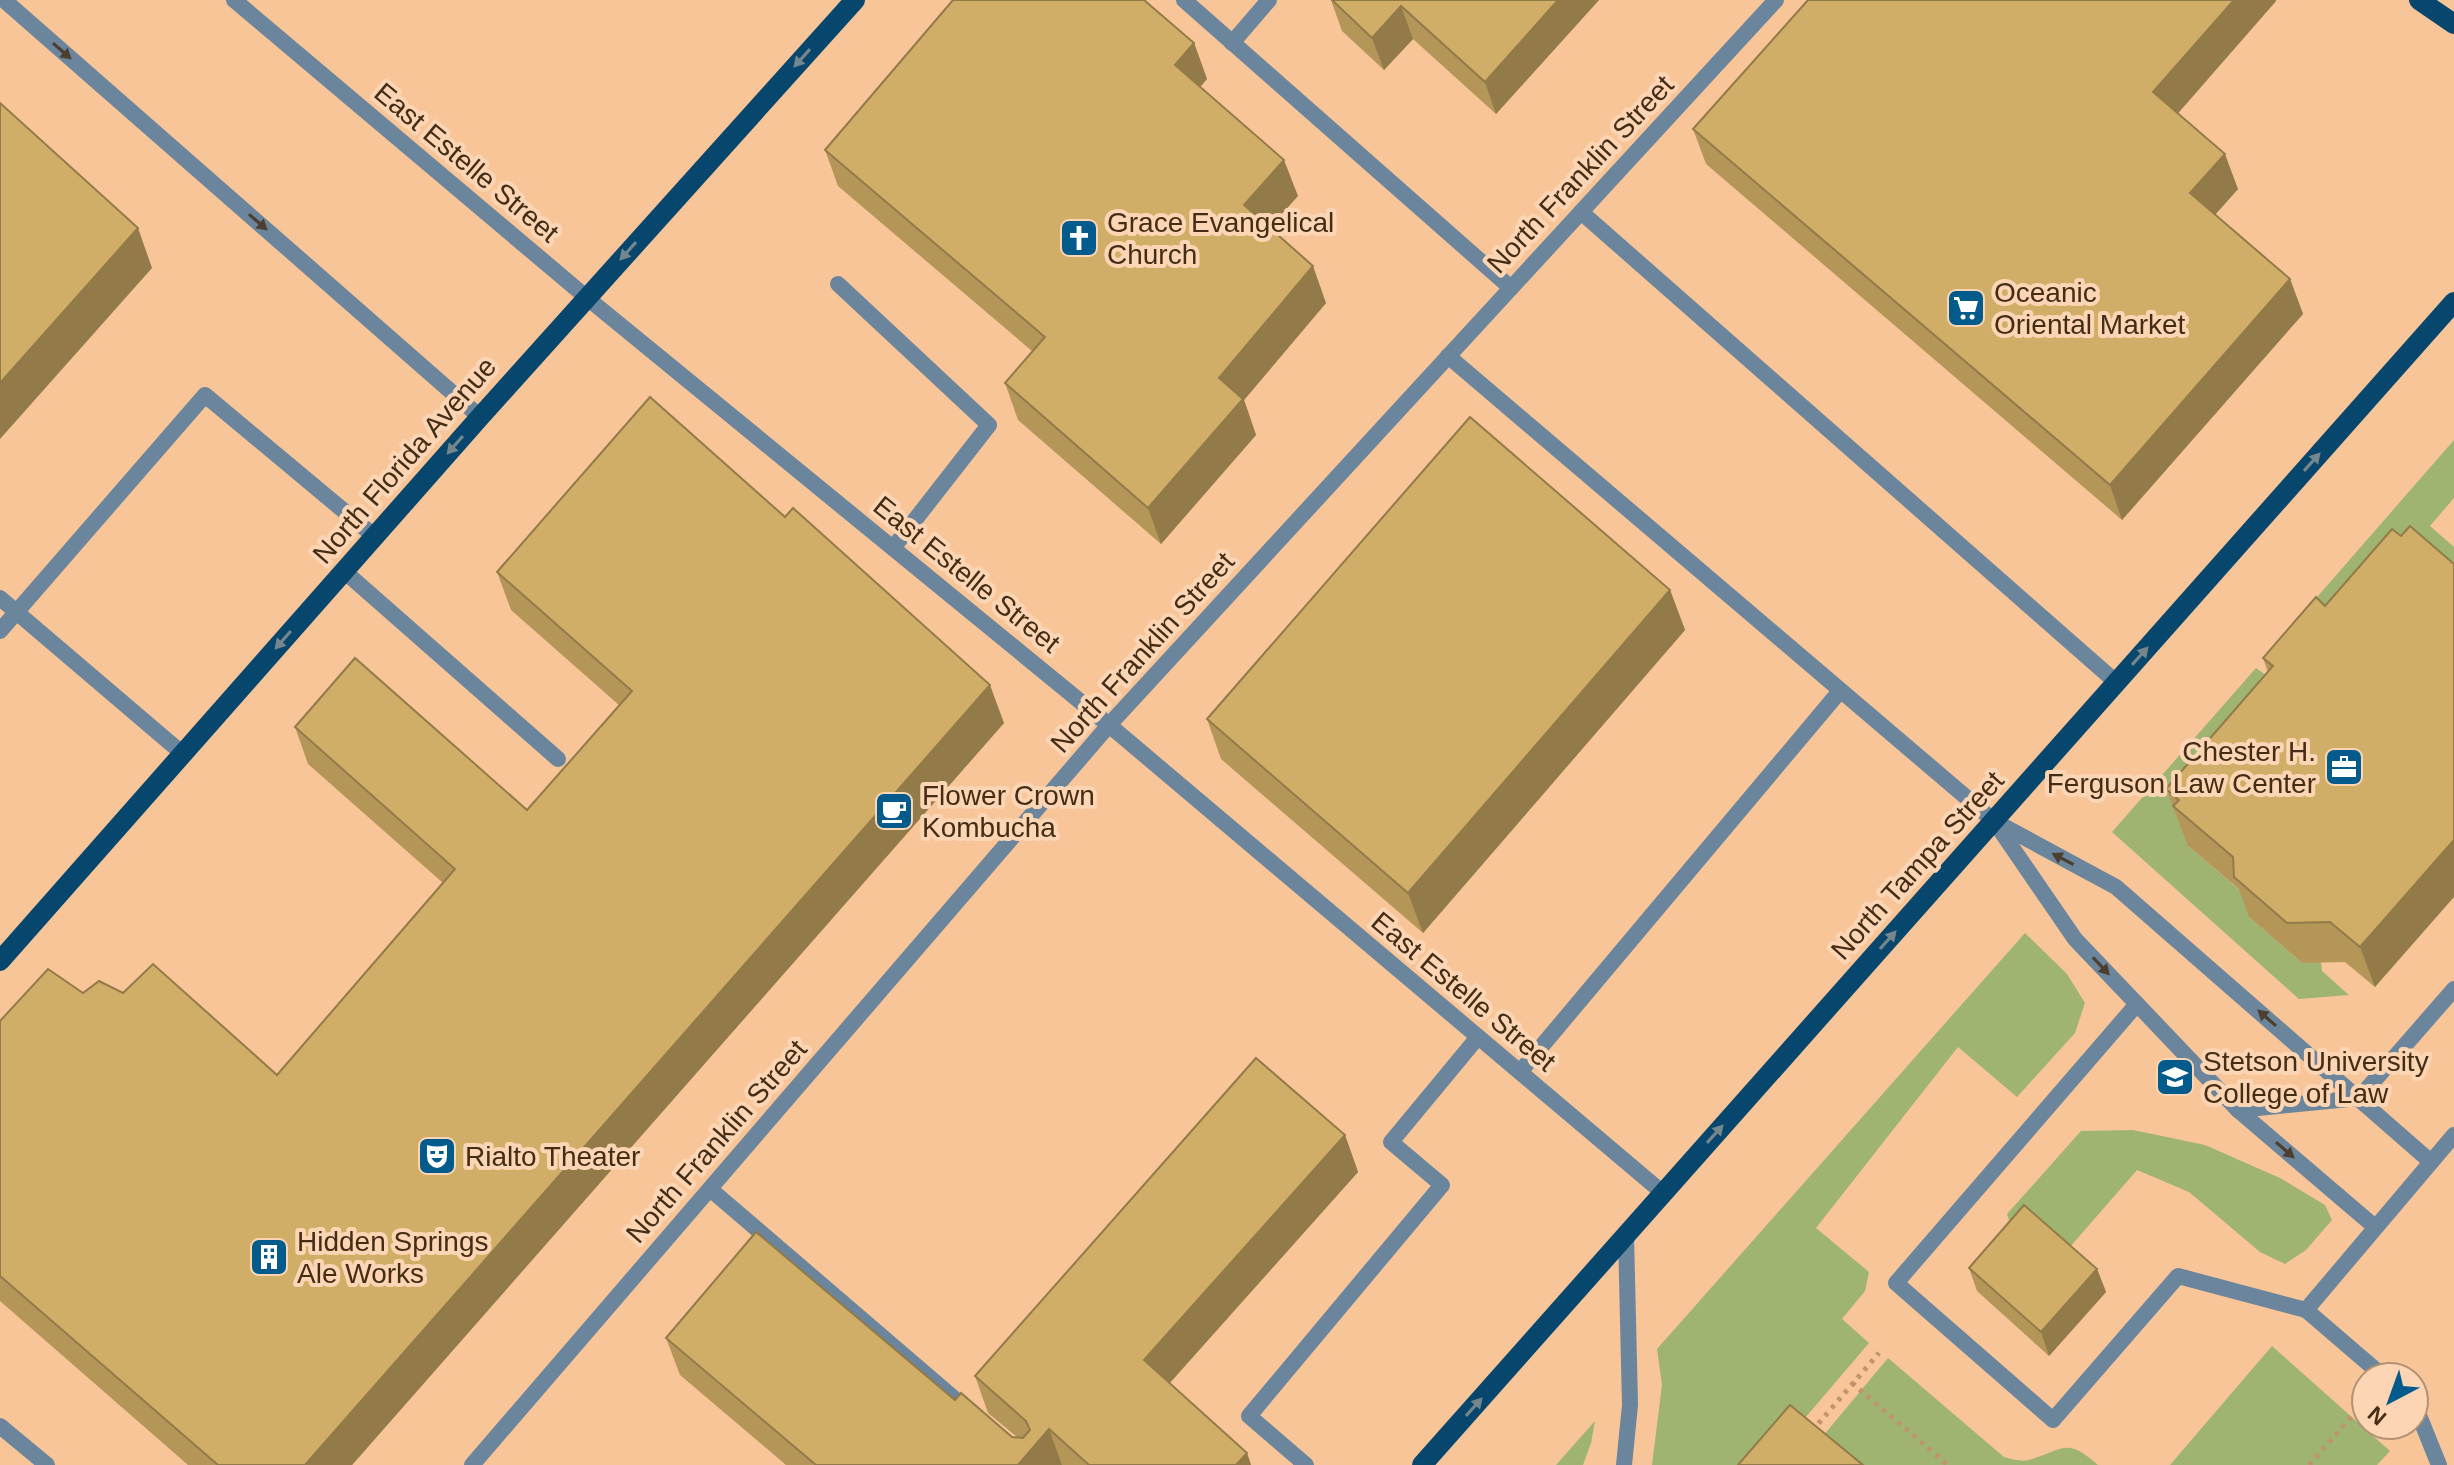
<svg xmlns="http://www.w3.org/2000/svg" width="2454" height="1465" font-family="Arial,sans-serif">
	<rect width="100%" height="100%" fill="#f8c598"/>
	<g fill="#9eb470">
		<path d="M 2454,440 L 2454,498 L 2430,526 L 2454,547 L 2454,591 L 2298,619 Z"/>
		<path d="M 2256,668 L 2285,689 L 2188,846 L 2248,897 L 2249,917 L 2302,963 L 2321,962 L 2322,971 L 2349,995 L 2299,999 L 2112,832 Z"/>
		<path d="M 2025,933 L 2067,974 L 2085,1003 L 2075,1033 L 2017,1097 L 1958,1047 L 1816,1228 L 1869,1272 L 1865,1291 L 1842,1319 L 1869,1343 L 1765,1465 L 1652,1465 L 1662,1385 L 1657,1349 Z"/>
		<path d="M 2133,1130 L 2205,1145 L 2280,1178 L 2325,1205 L 2332,1220 L 2306,1250 L 2285,1264 L 2260,1252 L 2189,1192 L 2137,1170 L 2063,1255 L 2011,1226 L 2007,1214 L 2081,1131 Z"/>
		<path d="M 2272,1346 L 2390,1451 L 2377,1465 L 2170,1465 Z"/>
		<path d="M 1888,1358 L 2004,1457 C 2012,1459 2021,1462 2029,1460 C 2063,1450 2066,1436 2098,1465 L 1821,1465 L 1808,1454 Z"/>
		<path d="M 1595,1421 L 1591,1443 L 1583,1465 L 1556,1465 Z"/>
	</g>
	<g fill="none" stroke-linecap="round" stroke-linejoin="round">
		<g stroke="#bf946e" stroke-width="5" stroke-dasharray="4 6" stroke-linecap="butt">
			<path d="M 1852,1383 L 1948,1465"/>
			<path d="M 1812,1431 L 1879,1353"/>
			<path d="M 2309,1465 L 2352,1416"/>
		</g>
		<g stroke="#6a859c" stroke-width="16">
			<path d="M 4,0 L 480,417"/>
			<path d="M 1184,0 L 1511,288"/>
			<path d="M 1232,43 L 1269,0"/>
			<path d="M 1581,212 L 2117,683"/>
			<path d="M 838,284 L 989,425 L 893,548"/>
			<path d="M 1448,356 L 1994,821"/>
			<path d="M 344,571 L 558,759"/>
			<path d="M 0,598 L 183,754"/>
			<path d="M 0,631 L 205,395 L 374,536"/>
			<path d="M 2137,1004 L 1896,1283 L 2053,1420 L 2178,1276 L 2306,1310"/>
			<path d="M 1520,1072 L 1840,691"/>
			<path d="M 2238,1110 L 2359,1098 L 2454,989"/>
			<path d="M 710,1189 L 970,1412"/>
			<path d="M 2375,1227 L 2238,1110 L 2075,939 L 1994,821 L 2116,887 L 2431,1162"/>
			<path d="M 2384,1377 L 2306,1310 L 2454,1135"/>
			<path d="M 2414,1403 L 2439,1465"/>
			<path d="M 1306,1465 L 1249,1416 L 1442,1185 L 1391,1142 L 1478,1037"/>
			<path d="M 1624,1465 L 1630,1405 L 1626,1235"/>
		</g>
		<g stroke="#6a859c" stroke-width="16">
			<path d="M 234,0 L 586,297 L 1109,725 L 1663,1193"/>
			<path d="M 0,1426 L 47,1465"/>
			<path d="M 472,1465 L 1109,725 L 1776,0"/>
		</g>
		<g stroke="#07466d" stroke-width="20">
			<path d="M 2419,0 L 2454,24"/>
			<path d="M 0,961 L 480,417 L 855,0"/>
			<path d="M 1422,1465 L 2454,302"/>
		</g>
	</g>
	<g fill="#b49659">
		<path d="M 1331,0 L 1599,0 L 1496,114 L 1413,39 L 1384,70 L 1342,31 Z"/>
		<path d="M 2276,1 L 2178,113 L 2238,189 L 2215,215 L 2290,279 L 2303,314 L 2122,520 L 1706,164 L 1693,129 Z"/>
		<path d="M 1194,43 L 1207,79 L 1200,87 L 1298,196 L 1270,227 L 1326,303 L 1244,400 L 1256,435 L 1161,544 L 1018,420 L 1005,383 L 1032,351 L 838,186 L 825,150 Z"/>
		<path d="M 2401,536 L 2375,987 L 2345,962 L 2302,963 L 2249,917 L 2239,889 L 2188,846 L 2166,789 L 2268,672 L 2263,658 L 2325,606 Z"/>
		<path d="M 497,572 L 1004,723 L 352,1465 L 188,1465 L 0,1301 L 0,1021 L 83,993 L 277,1075 L 443,883 L 308,764 L 295,727 L 527,810 L 619,705 L 511,610 Z"/>
		<path d="M 1670,590 L 1685,630 L 1423,933 L 1221,759 L 1207,719 Z"/>
		<path d="M 1345,1135 L 1358,1172 L 1170,1383 L 1247,1453 L 1251,1465 L 786,1465 L 680,1375 L 666,1338 L 955,1400 L 1012,1437 L 1017,1437 L 988,1413 L 975,1376 Z"/>
		<path d="M 1969,1268 L 2097,1269 L 2106,1292 L 2049,1356 L 1977,1291 Z"/>
	</g>
	<g fill="#927a49">
		<path d="M 1558,0 L 1599,0 L 1496,114 L 1485,82 Z"/>
		<path d="M 2234,0 L 2276,0 L 2276,1 L 2166,127 L 2153,92 Z"/>
		<path d="M 1401,6 L 1413,39 L 1384,70 L 1372,38 Z"/>
		<path d="M 1194,43 L 1207,79 L 1188,101 L 1175,65 Z"/>
		<path d="M 2225,154 L 2238,189 L 2203,228 L 2190,193 Z"/>
		<path d="M 1284,160 L 1298,196 L 1257,241 L 1244,205 Z"/>
		<path d="M 138,228 L 152,268 L 0,439 L 0,383 Z"/>
		<path d="M 1313,266 L 1326,303 L 1244,400 L 1256,435 L 1161,544 L 1148,508 L 1219,378 Z"/>
		<path d="M 2290,279 L 2303,314 L 2122,520 L 2110,485 Z"/>
		<path d="M 1670,590 L 1685,630 L 1423,933 L 1408,893 Z"/>
		<path d="M 990,685 L 1004,723 L 352,1465 L 305,1465 Z"/>
		<path d="M 2454,840 L 2454,897 L 2375,987 L 2360,947 Z"/>
		<path d="M 1345,1135 L 1358,1172 L 1157,1397 L 1144,1360 Z"/>
		<path d="M 2097,1269 L 2106,1292 L 2049,1356 L 2041,1332 Z"/>
		<path d="M 1049,1429 L 1062,1465 L 1018,1465 Z"/>
		<path d="M 1247,1453 L 1251,1465 L 1236,1465 Z"/>
	</g>
	<g fill="#d1ae68" stroke="#927a49" stroke-width="2">
		<path d="M 953,0 L 1144,0 L 1194,43 L 1175,65 L 1284,160 L 1244,205 L 1313,266 L 1219,378 L 1243,399 L 1148,508 L 1005,383 L 1045,337 L 825,150 Z"/>
		<path d="M 1332,0 L 1558,0 L 1485,82 L 1401,6 L 1372,38 Z"/>
		<path d="M 1808,0 L 2234,0 L 2153,92 L 2225,154 L 2190,193 L 2290,279 L 2110,485 L 1693,129 Z"/>
		<path d="M 0,103 L 138,228 L 0,383 Z"/>
		<path d="M 650,397 L 785,517 L 793,508 L 990,685 L 305,1465 L 218,1465 L 0,1276 L 0,1021 L 48,969 L 83,993 L 99,981 L 123,993 L 153,964 L 277,1075 L 455,869 L 295,727 L 355,658 L 527,810 L 632,691 L 497,572 Z"/>
		<path d="M 1470,417 L 1670,590 L 1408,893 L 1207,719 Z"/>
		<path d="M 2410,526 L 2454,564 L 2454,840 L 2360,947 L 2330,922 L 2287,923 L 2234,877 L 2233,857 L 2173,806 L 2179,800 L 2166,789 L 2273,666 L 2263,658 L 2316,597 L 2325,606 L 2392,529 L 2401,536 Z"/>
		<path d="M 1256,1058 L 1345,1135 L 1144,1360 L 1247,1453 L 1236,1465 L 1089,1465 L 1049,1429 L 1018,1465 L 816,1465 L 666,1338 L 756,1232 L 955,1400 L 961,1393 L 1012,1437 L 1023,1438 L 1030,1430 L 1026,1421 L 975,1376 Z"/>
		<path d="M 2024,1205 L 2097,1269 L 2041,1332 L 1969,1268 Z"/>
		<path d="M 1790,1405 L 1863,1465 L 1738,1465 Z"/>
	</g>
	<defs><path id="oneway-solid" d="M-6-.8H1V-3.2L6.5 0L1 3.2V.8H-6Z" transform="scale(2)"/></defs>
	<g fill="#4c3f30">
		<use href="#oneway-solid" transform="translate(62 51) rotate(41)"/>
		<use href="#oneway-solid" transform="translate(258 222) rotate(41)"/>
		<use href="#oneway-solid" transform="translate(2063 859) rotate(-152)"/>
		<use href="#oneway-solid" transform="translate(2101 966) rotate(47)"/>
		<use href="#oneway-solid" transform="translate(2267 1018) rotate(-139)"/>
		<use href="#oneway-solid" transform="translate(2285 1150) rotate(41)"/>
	</g>
	<g fill="#75868d">
		<use href="#oneway-solid" transform="translate(802 58) rotate(132)"/>
		<use href="#oneway-solid" transform="translate(628 251) rotate(132)"/>
		<use href="#oneway-solid" transform="translate(455 445) rotate(131)"/>
		<use href="#oneway-solid" transform="translate(2312 462) rotate(-48)"/>
		<use href="#oneway-solid" transform="translate(283 640) rotate(131)"/>
		<use href="#oneway-solid" transform="translate(2140 656) rotate(-48)"/>
		<use href="#oneway-solid" transform="translate(1888 940) rotate(-48)"/>
		<use href="#oneway-solid" transform="translate(1715 1134) rotate(-48)"/>
		<use href="#oneway-solid" transform="translate(1474 1407) rotate(-48)"/>
	</g>
	<defs>
		<g id="church-square" transform="scale(2)"><rect x="-9" y="-9" width="18" height="18" rx="4" fill="#035b8c" stroke="#fcd5b4"/><path d="M-1.2-6h2.4v3.5h3.3v2.4h-3.3V6h-2.4V-.1h-3.3v-2.4h3.3Z" fill="#fff"/></g>
		<g id="supermarket-square" transform="scale(2)"><rect x="-9" y="-9" width="18" height="18" rx="4" fill="#035b8c" stroke="#fcd5b4"/><path d="M-6-5.5h2.5l.6 2H6L4.5 2H-2.5L-4.4-4H-6ZM-1.5 3.2a1.3 1.3 0 1 0 .1 0ZM3 3.2a1.3 1.3 0 1 0 .1 0Z" fill="#fff"/></g>
		<g id="office-square" transform="scale(2)"><rect x="-9" y="-9" width="18" height="18" rx="4" fill="#035b8c" stroke="#fcd5b4"/><path d="M-6-3h4V-5.5h4V-3h4V5H-6ZM-1-4.5V-3h2v-1.5ZM-6 0V1H6V0Z" fill="#fff"/></g>
		<g id="cafe-square" transform="scale(2)"><rect x="-9" y="-9" width="18" height="18" rx="4" fill="#035b8c" stroke="#fcd5b4"/><path d="M-5.5-4.5H6V0H3Q3 3.5 0 3.5H-2.5Q-5.5 3.5-5.5 0ZM3-3.2v2h1.7v-2ZM-6 4.5H4V6H-6Z" fill="#fff"/></g>
		<g id="university-square" transform="scale(2)"><rect x="-9" y="-9" width="18" height="18" rx="4" fill="#035b8c" stroke="#fcd5b4"/><path d="M0-5L7-2L0 1L-7-2ZM-4 1L0 2.5L4 1V4Q0 6-4 4Z" fill="#fff"/></g>
		<g id="theatre-square" transform="scale(2)"><rect x="-9" y="-9" width="18" height="18" rx="4" fill="#035b8c" stroke="#fcd5b4"/><path d="M-5-5.5Q0-4 5-5.5V0Q5 5 0 6Q-5 5-5 0ZM-3.3-2.5H-1v1.5H-3.3ZM1-2.5H3.3v1.5H1ZM-2.8 1Q0 5.5 2.8 1Z" fill="#fff"/></g>
		<g id="building-square" transform="scale(2)"><rect x="-9" y="-9" width="18" height="18" rx="4" fill="#035b8c" stroke="#fcd5b4"/><path d="M-4-6H4V6H1V3H-1V6H-4ZM-2.5-4.3h1.7v1.8h-1.7ZM.8-4.3h1.7v1.8H.8ZM-2.5-1h1.7V.8h-1.7ZM.8-1h1.7V.8H.8Z" fill="#fff"/></g>
	</defs>
	<g fill-rule="evenodd">
		<use href="#church-square" x="1079" y="238"/>
		<use href="#supermarket-square" x="1966" y="308"/>
		<use href="#office-square" x="2344" y="767"/>
		<use href="#cafe-square" x="894" y="811"/>
		<use href="#university-square" x="2175" y="1077"/>
		<use href="#theatre-square" x="437" y="1156"/>
		<use href="#building-square" x="269" y="1257"/>
	</g>
	<g text-anchor="middle" stroke-width="8" stroke-linejoin="round" paint-order="stroke">
		<g font-size="28" fill="#452d15" stroke="#fcd5b4">
			<text transform="translate(467 162) rotate(40)" y="10">East Estelle Street</text>
			<text transform="translate(1580 174) rotate(-47)" y="10">North Franklin Street</text>
			<text transform="translate(404 460) rotate(-49)" y="10">North Florida Avenue</text>
			<text transform="translate(967 574) rotate(39)" y="10">East Estelle Street</text>
			<text transform="translate(1142 652) rotate(-48)" y="10">North Franklin Street</text>
			<text transform="translate(1917 865) rotate(-48)" y="10">North Tampa Street</text>
			<text transform="translate(1464 991) rotate(40)" y="10">East Estelle Street</text>
			<text transform="translate(716 1141) rotate(-49)" y="10">North Franklin Street</text>
		</g>
		<g font-size="28" fill="#452d15" stroke="#fcd5b4" text-anchor="start">
			<text x="1107" y="232">Grace Evangelical<tspan x="1107" dy="32">Church</tspan></text>
			<text x="1994" y="302">Oceanic<tspan x="1994" dy="32">Oriental Market</tspan></text>
			<text x="2316" y="761" text-anchor="end">Chester H.<tspan x="2316" dy="32">Ferguson Law Center</tspan></text>
			<text x="922" y="805">Flower Crown<tspan x="922" dy="32">Kombucha</tspan></text>
			<text x="2203" y="1071">Stetson University<tspan x="2203" dy="32">College of Law</tspan></text>
			<text x="465" y="1166">Rialto Theater</text>
			<text x="297" y="1251">Hidden Springs<tspan x="297" dy="32">Ale Works</tspan></text>
		</g>
	</g>
	<g transform="translate(2390 1401) rotate(221)"><circle r="38" fill="#fcd5b4" stroke="#b39274" stroke-width="2"/>
	<path d="M0-6L14 30L0 20L-14 30Z" fill="#035b8c"/>
	<text y="-12" font-size="22" font-weight="bold" text-anchor="middle" fill="#452d15">N</text>
	</g>
</svg>
